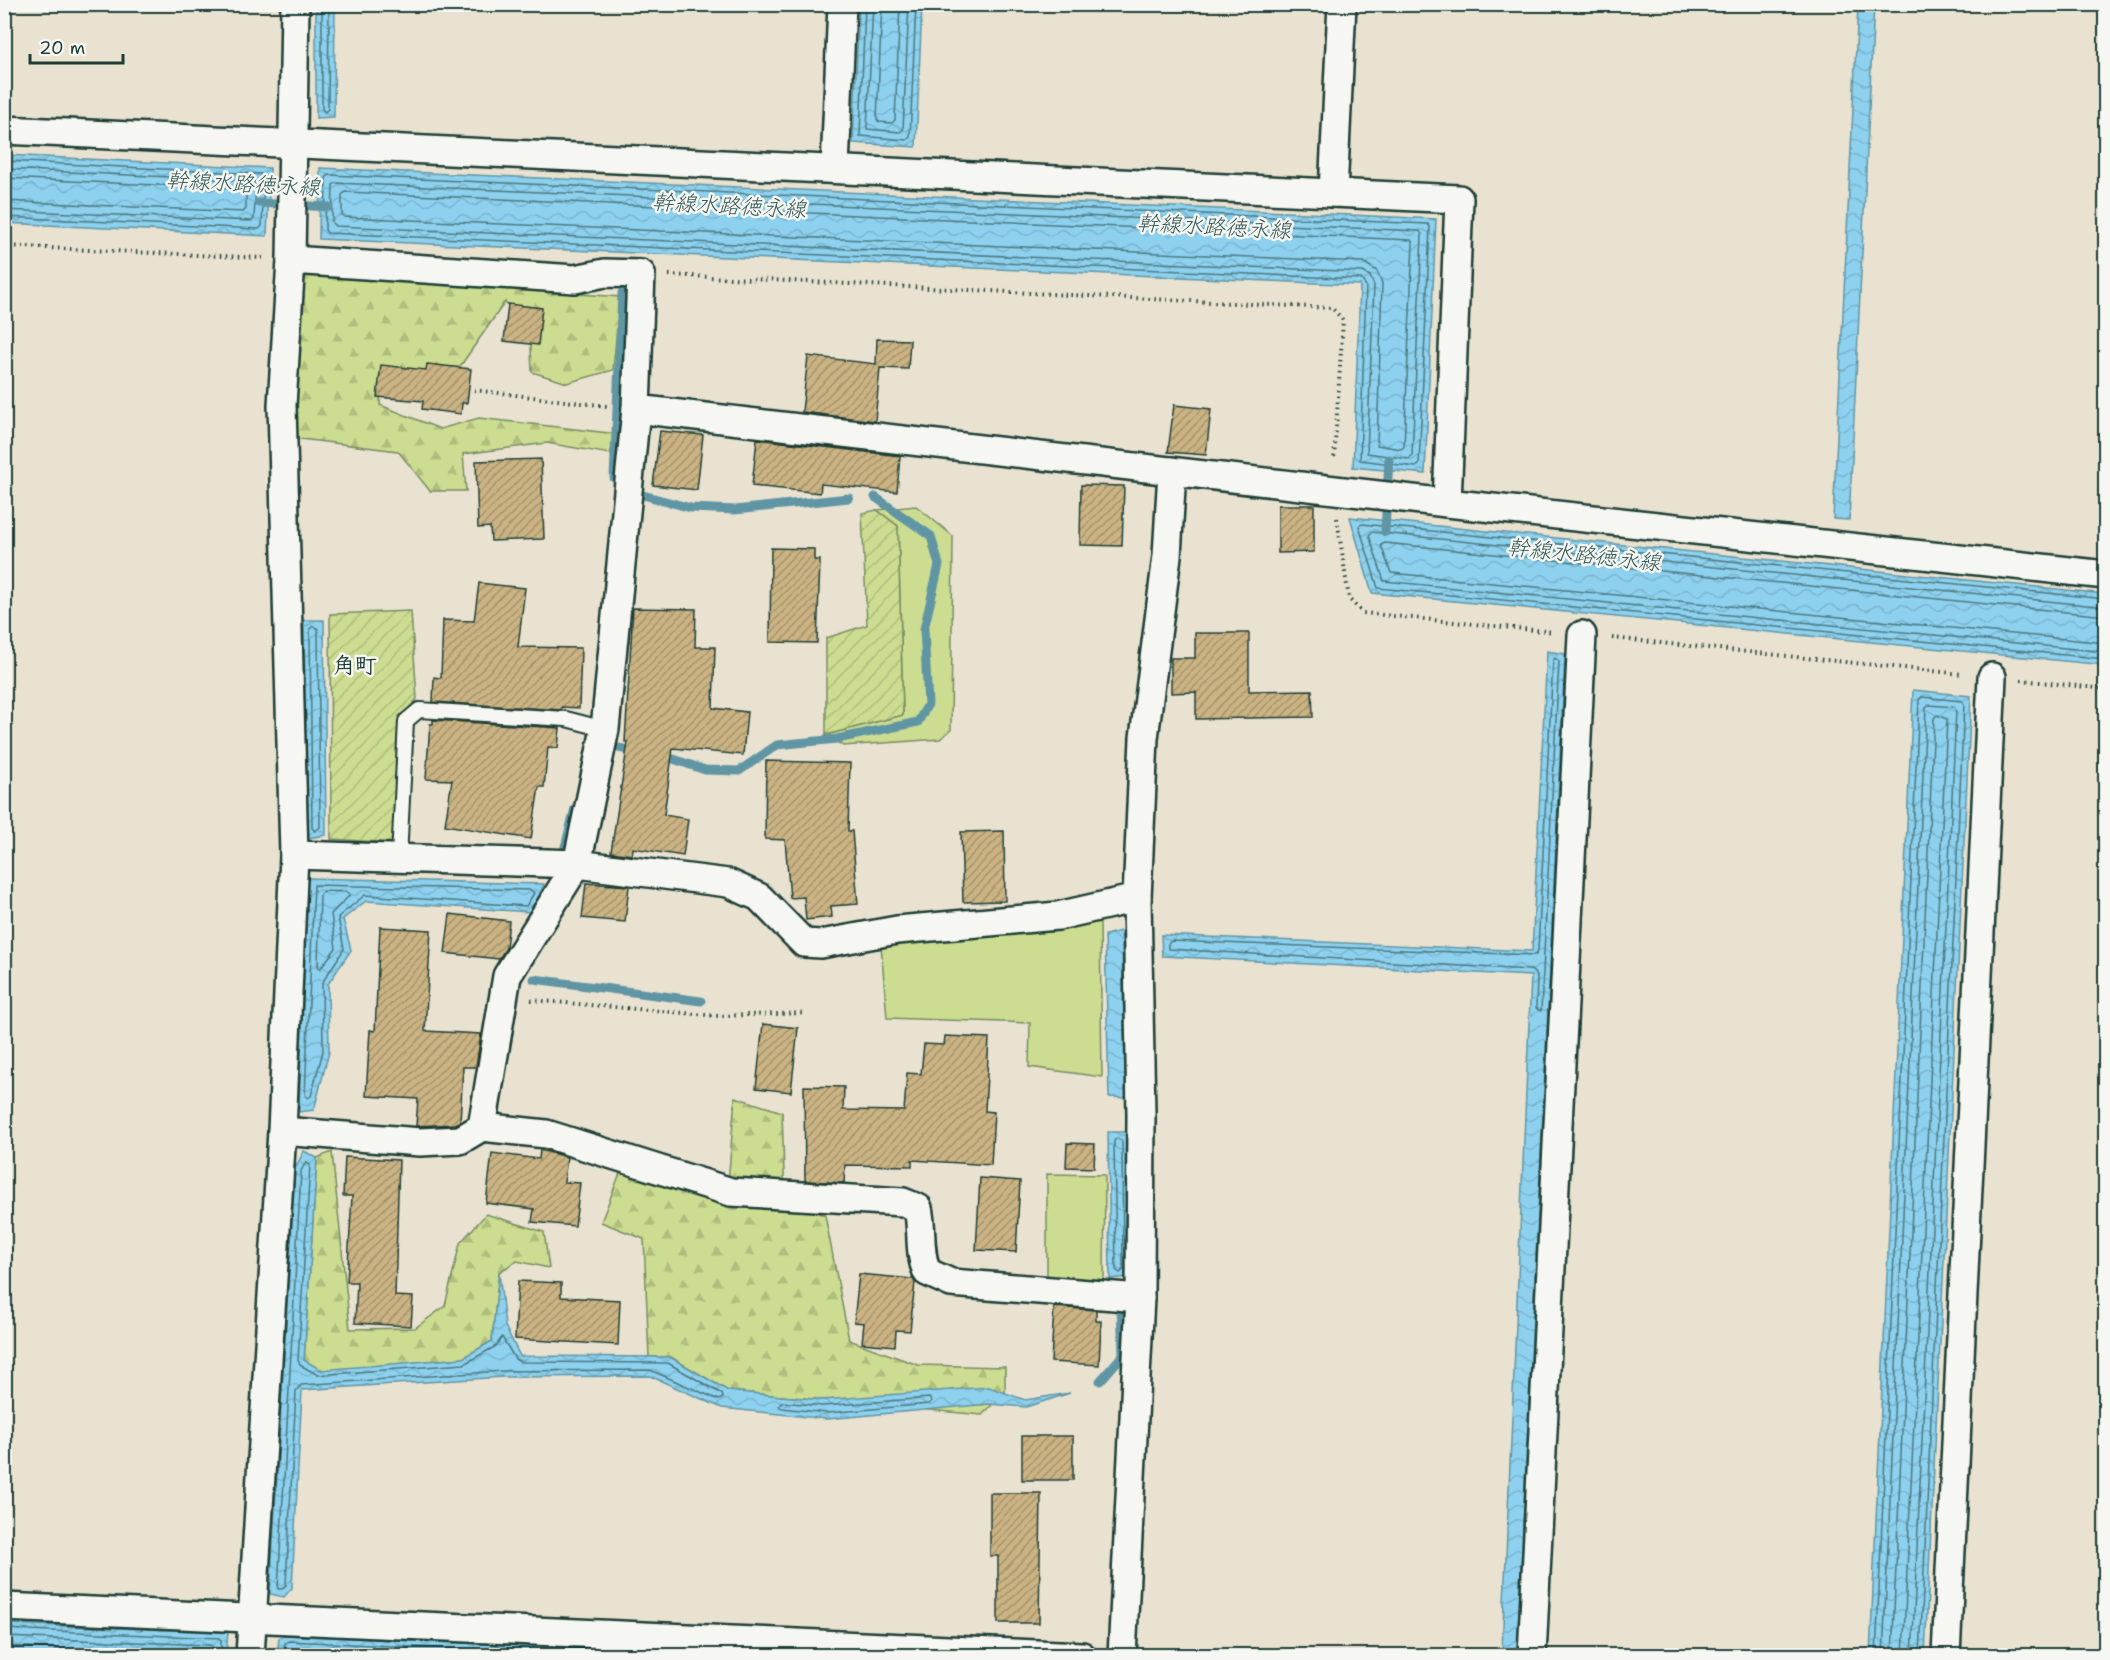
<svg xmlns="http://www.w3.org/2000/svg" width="2110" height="1660" font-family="'Shantell Sans','Klee One',sans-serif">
	<defs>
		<pattern id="forest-firs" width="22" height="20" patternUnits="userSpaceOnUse" patternTransform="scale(1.5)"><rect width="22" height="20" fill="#ccdc90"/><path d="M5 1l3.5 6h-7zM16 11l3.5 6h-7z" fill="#afbe7d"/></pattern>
		<pattern id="garden-furrows" width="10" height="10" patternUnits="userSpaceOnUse" patternTransform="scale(1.5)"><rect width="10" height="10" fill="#ccdc90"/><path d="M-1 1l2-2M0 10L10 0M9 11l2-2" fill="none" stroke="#afbe7d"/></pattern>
		<pattern id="water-waves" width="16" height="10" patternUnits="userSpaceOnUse" patternTransform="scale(1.5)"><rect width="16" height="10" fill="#8dd1ef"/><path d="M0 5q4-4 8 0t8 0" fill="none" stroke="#79b4ce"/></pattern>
		<pattern id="building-hatch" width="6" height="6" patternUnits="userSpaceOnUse" patternTransform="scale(1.5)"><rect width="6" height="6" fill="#cbb383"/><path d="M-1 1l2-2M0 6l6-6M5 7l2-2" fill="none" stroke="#a4936c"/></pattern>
	</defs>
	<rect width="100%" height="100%" fill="#e9e2d1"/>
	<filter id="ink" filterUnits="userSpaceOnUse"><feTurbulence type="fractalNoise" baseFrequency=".0167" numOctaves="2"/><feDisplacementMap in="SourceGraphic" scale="12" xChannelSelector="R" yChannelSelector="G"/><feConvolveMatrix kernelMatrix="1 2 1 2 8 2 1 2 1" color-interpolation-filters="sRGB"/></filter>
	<g filter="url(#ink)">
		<g fill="#ccdc90" stroke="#768c62" stroke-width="1.5">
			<path d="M 916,506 L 953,536 L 951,730 L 940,739 L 843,746 L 826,735 L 903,715 L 898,526 L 877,510 Z"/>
			<path d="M 1100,921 L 1102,1077 L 1029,1067 L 1030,1023 L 887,1018 L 881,945 Z"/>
			<path d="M 1047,1174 L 1105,1175 L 1104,1286 L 1047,1283 Z"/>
		</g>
		<g fill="url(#forest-firs)" stroke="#768c62" stroke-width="1.5">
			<path d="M 303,273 L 620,297 L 613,370 L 567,383 L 532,372 L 530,325 L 505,302 L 452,378 L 381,377 L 380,405 L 440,429 L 479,418 L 617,434 L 610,454 L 547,443 L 463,454 L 466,491 L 430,491 L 398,451 L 293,438 Z"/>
			<path d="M 735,1097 L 782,1112 L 785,1204 L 825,1215 L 849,1340 L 918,1365 L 1005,1367 L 1005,1392 L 982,1415 L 728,1391 L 671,1357 L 649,1357 L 644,1239 L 601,1222 L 622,1168 L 728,1184 Z"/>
			<path d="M 332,1152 L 350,1329 L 415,1328 L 445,1306 L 460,1243 L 486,1214 L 544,1232 L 549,1268 L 517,1261 L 499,1272 L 492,1341 L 463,1358 L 321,1371 L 304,1360 L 317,1158 Z"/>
		</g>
		<g fill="url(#garden-furrows)" stroke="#768c62" stroke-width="1.5">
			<path d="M 877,510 L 898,526 L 903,715 L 826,735 L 826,638 L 867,625 L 862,513 Z"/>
			<path d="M 411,611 L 417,699 L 398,721 L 393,843 L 331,839 L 330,614 Z"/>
		</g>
		<g fill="url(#water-waves)" stroke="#6196a4" stroke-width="1.5">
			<path d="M 316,5 L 335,5 L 334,117 L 316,118 Z"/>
			<path d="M 859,5 L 922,5 L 916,147 L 853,143 Z"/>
			<path d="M 1858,5 L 1874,5 L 1849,520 L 1833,519 Z"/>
			<path d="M 5,155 L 270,168 L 267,236 L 5,223 Z"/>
			<path d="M 320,168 L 1436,219 L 1425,474 L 1353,467 L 1360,285 L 319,239 Z"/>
			<path d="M 1350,517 L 2105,594 L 2105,665 L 1372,593 Z"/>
			<path d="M 304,620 L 324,620 L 326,835 L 307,838 Z"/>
			<path d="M 1547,651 L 1565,654 L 1517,1652 L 1502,1650 L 1531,976 L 1162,956 L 1161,935 L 1532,951 Z"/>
			<path d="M 1913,690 L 1971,696 L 1925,1655 L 1870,1656 Z"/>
			<path d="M 307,878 L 544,884 L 534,908 L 529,912 L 366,901 L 343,919 L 351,950 L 328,984 L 329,1052 L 314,1110 L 299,1112 Z"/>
			<path d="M 1121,931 L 1122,947 L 1126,1098 L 1109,1097 L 1105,935 Z"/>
			<path d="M 1108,1132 L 1127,1132 L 1129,1277 L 1110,1279 Z"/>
			<path d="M 304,1151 L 317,1158 L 304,1360 L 321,1370 L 463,1358 L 492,1341 L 499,1272 L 505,1326 L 520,1356 L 670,1357 L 728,1391 L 822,1400 L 989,1387 L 1025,1400 L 1070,1393 L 1026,1407 L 989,1404 L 827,1419 L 722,1408 L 650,1376 L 503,1377 L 302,1390 L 292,1588 L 284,1597 L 270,1594 L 295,1169 Z"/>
			<path d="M 5,1624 L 228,1632 L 226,1655 L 5,1655 Z"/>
			<path d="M 286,1635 L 729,1655 L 277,1655 L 279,1638 Z"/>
		</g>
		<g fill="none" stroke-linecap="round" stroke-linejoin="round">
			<g stroke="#4b787f" stroke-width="1.5">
				<path d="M 322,4 L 322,109 L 325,112 L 328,109 L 329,4"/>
				<path d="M 865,4 L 860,136 L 907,140 L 910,137 L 916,4"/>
				<path d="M 873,4 L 867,129 L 900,132 L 903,130 L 909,4"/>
				<path d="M 882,4 L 877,119 L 879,122 L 892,123 L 895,120 L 900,4"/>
				<path d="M 4,161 L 261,174 L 264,177 L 262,226 L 259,229 L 4,217"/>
				<path d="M 4,169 L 253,181 L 256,184 L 254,219 L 252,221 L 4,210"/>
				<path d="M 329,175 L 1428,224 L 1430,227 L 1419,465 L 1416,467 L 1360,460 L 1366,286 L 1361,279 L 327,233 L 325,230 L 326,178 Z"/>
				<path d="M 4,178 L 244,189 L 246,192 L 246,209 L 243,212 L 4,201"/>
				<path d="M 336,183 L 1420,231 L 1422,235 L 1412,456 L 1409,459 L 1367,453 L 1374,286 L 1370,276 L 1363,272 L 335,226 L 332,223 L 333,185 Z"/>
				<path d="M 345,192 L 1411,240 L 1413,243 L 1404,447 L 1401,449 L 1377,445 L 1382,283 L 1377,271 L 1363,262 L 344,217 L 342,215 L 342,195 Z"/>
				<path d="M 2106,599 L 1362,524 L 1359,526 L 1378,588 L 2106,659"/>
				<path d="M 2106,607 L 1372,532 L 1369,535 L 1384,581 L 2106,652"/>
				<path d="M 2106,616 L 1385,543 L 1381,545 L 1391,573 L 2106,643"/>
				<path d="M 313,626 L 318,629 L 320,827 L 315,831 L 312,828 L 310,629 Z"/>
				<path d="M 1555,658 L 1559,661 L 1541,1011 L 1536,1008 L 1537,976 L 1531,970 L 1168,949 L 1168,944 L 1171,941 L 1536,955 L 1538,950 L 1553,661 Z"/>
				<path d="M 314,885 L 531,890 L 534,893 L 526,906 L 365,895 L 338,917 L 344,949 L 322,983 L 323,1051 L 311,1096 L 308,1098 L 305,1095 Z"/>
				<path d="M 323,891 L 347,892 L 350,895 L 331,914 L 336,948 L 320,969 L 318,966 L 320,894 Z"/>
				<path d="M 1117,1138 L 1122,1141 L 1123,1270 L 1120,1273 L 1116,1270 L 1114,1141 Z"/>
				<path d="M 306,1162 L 310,1165 L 298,1360 L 300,1365 L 318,1375 L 464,1364 L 496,1346 L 502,1337 L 515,1359 L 520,1362 L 668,1363 L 722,1394 L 723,1398 L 719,1400 L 650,1370 L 503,1371 L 301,1385 L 296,1391 L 286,1585 L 282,1589 L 278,1589 L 301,1171 Z"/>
				<path d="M 929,1398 L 932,1401 L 929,1404 L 827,1413 L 782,1408 L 779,1406 L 782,1402 L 822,1406 Z"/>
				<path d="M 4,1629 L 219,1638 L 221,1641 L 221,1656"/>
				<path d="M 4,1637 L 210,1645 L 213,1647 L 213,1656"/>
				<path d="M 4,1646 L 204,1656"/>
				<path d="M 283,1656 L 285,1643 L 288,1641 L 600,1656"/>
				<path d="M 290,1656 L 294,1649 L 439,1656"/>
				<path d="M 1876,1656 L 1919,700 L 1922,697 L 1962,701 L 1964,704 L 1920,1656"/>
				<path d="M 1883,1656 L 1926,708 L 1929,705 L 1954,707 L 1956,711 L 1912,1656"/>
				<path d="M 1892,1656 L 1934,718 L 1937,715 L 1947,719 L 1903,1656"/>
			</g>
			<g stroke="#6196a4" stroke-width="9">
				<path d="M 259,203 L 329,207"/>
				<path d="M 614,478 L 622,293"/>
				<path d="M 643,495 L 691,508 L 735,510 L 849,498"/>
				<path d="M 1385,532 L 1389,459"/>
				<path d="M 618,748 L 636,751"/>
				<path d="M 662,755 L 705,770 L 739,771 L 777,745 L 837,739 L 918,722 L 928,704 L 924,629 L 939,565 L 931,536 L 875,497"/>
				<path d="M 565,847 L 575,808"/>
				<path d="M 534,979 L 701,1001"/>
				<path d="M 1100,1381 L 1123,1355 L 1121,1306"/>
			</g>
		</g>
		<g fill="url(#building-hatch)" stroke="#1f3d34" stroke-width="1.5">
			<path d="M 508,304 L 542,308 L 538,345 L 504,341 Z"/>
			<path d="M 877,339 L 910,340 L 908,369 L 880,368 L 875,421 L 802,412 L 808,356 L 876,364 Z"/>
			<path d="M 427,364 L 471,369 L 467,403 L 462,403 L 461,414 L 422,409 L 423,401 L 377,397 L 381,365 L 426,370 Z"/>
			<path d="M 1174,405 L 1211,409 L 1206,455 L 1168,452 Z"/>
			<path d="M 660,431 L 703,435 L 697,490 L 653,485 Z"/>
			<path d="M 757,439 L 900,456 L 897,492 L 821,484 L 820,493 L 752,486 Z"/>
			<path d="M 541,459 L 544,539 L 491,541 L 490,527 L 478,528 L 476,461 Z"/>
			<path d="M 1081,485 L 1124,486 L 1122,546 L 1080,545 Z"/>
			<path d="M 1278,505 L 1314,505 L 1314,552 L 1278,553 Z"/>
			<path d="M 771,548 L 814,549 L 814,560 L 820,560 L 817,643 L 770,642 Z"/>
			<path d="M 479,583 L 525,588 L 518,647 L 581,648 L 579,708 L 562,707 L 562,710 L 433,702 L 434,677 L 441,678 L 443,620 L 474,621 Z"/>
			<path d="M 633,608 L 696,609 L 695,647 L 715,647 L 713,708 L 747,712 L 743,755 L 673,748 L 664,815 L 688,819 L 683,856 L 633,848 L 632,855 L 611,852 L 628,742 L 625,742 Z"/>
			<path d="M 1195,633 L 1249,633 L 1249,691 L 1312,690 L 1313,717 L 1196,719 L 1196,692 L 1171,693 L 1171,658 L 1195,658 Z"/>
			<path d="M 433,720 L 560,728 L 558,748 L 548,747 L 544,787 L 539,787 L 531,839 L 445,825 L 452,780 L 426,779 L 430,724 L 433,724 Z"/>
			<path d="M 766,761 L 850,763 L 848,831 L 852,831 L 858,904 L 831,906 L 832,917 L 806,920 L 804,897 L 790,898 L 785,840 L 765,839 Z"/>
			<path d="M 1004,831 L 1005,901 L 963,902 L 961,832 Z"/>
			<path d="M 586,883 L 629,886 L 625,922 L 582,918 Z"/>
			<path d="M 450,914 L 509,921 L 506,948 L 499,959 L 445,953 Z"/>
			<path d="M 380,927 L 431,930 L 425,1031 L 481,1034 L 476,1067 L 463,1067 L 460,1122 L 455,1124 L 416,1126 L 418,1099 L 366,1096 L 370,1030 L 375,1031 Z"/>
			<path d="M 763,1024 L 798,1028 L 791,1092 L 756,1088 Z"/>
			<path d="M 945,1036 L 989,1038 L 985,1111 L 994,1112 L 991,1165 L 912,1160 L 912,1166 L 845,1165 L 844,1183 L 805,1181 L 804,1086 L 844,1087 L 843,1110 L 904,1111 L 907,1073 L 921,1074 L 924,1044 L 944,1045 Z"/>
			<path d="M 1067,1143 L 1095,1144 L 1094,1168 L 1066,1167 Z"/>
			<path d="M 540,1150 L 567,1157 L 564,1182 L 580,1183 L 575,1226 L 532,1222 L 534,1209 L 486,1203 L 492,1153 L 539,1159 Z"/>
			<path d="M 345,1157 L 399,1160 L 395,1296 L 413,1297 L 411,1326 L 355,1323 L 357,1282 L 347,1282 L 352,1196 L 343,1196 Z"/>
			<path d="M 980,1178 L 1020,1181 L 1016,1252 L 976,1250 Z"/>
			<path d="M 859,1274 L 913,1279 L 915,1282 L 910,1331 L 896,1330 L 895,1346 L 862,1343 L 864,1323 L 854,1322 Z"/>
			<path d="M 518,1281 L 561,1283 L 561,1297 L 620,1300 L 618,1345 L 515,1339 Z"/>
			<path d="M 1054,1307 L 1096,1310 L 1096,1321 L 1101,1321 L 1099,1365 L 1051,1362 Z"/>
			<rect x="1022" y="1436" width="51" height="44"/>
			<path d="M 990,1493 L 1041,1493 L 1039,1623 L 998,1623 L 998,1556 L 990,1556 Z"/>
		</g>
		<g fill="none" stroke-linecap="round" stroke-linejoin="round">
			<g stroke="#1f3d34" stroke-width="18">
				<path id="service" d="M 399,858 L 406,721 L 419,710 L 566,719 L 605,729"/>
			</g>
			<g stroke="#1f3d34" stroke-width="32">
				<g id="minor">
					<path d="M 4,130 L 1459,199 L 1447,503 L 2106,575"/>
					<path d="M 835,168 L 842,4"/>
					<path d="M 1333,193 L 1342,4"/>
					<path d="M 636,409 L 1447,503"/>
					<path d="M 294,855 L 577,864 L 728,883 L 759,897 L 804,943 L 821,944 L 897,930 L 1058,916 L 1137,898"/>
					<path d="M 482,1127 L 546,1134 L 731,1192 L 903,1202 L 918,1208 C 923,1230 918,1251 927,1272 L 951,1283 L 1140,1298"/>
					<path d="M 282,1131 L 420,1142 L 460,1140 L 482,1127 L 507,976 L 577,864 L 605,729 L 636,409 L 641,274 L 605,273 L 575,279 L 291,260"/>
					<path d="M 4,1607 L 1082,1656"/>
					<path d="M 250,1656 L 282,1131 L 294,855 L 282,405 L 291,260 L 295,4"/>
					<path d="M 1122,1656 L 1140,1298 L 1141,1114 L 1137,898 L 1144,738 L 1167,556 L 1172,471"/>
					<path d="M 1532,1656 L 1582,635"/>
					<path d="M 1946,1656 L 1992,677"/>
				</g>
			</g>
			<g stroke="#1f3d34" stroke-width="4" stroke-dasharray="1.5 4.5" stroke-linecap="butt">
				<path d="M 4,246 L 263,258"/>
				<path d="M 669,275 L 1332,308 L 1343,320 L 1334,460"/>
				<path d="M 474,390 L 607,406"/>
				<path d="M 1337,518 L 1349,599 L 1363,613 L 1554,632"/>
				<path d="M 1612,638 L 1962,674"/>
				<path d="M 2021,680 L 2106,689"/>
				<path d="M 531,1000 L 719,1016 L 806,1013"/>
			</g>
			<use href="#service" stroke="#f6f6f2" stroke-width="14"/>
			<use href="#minor" stroke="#f6f6f2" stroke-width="27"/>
		</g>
	</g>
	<g text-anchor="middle" stroke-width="5" stroke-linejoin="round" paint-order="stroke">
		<g font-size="22" font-style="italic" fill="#355b59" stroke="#f6f6f2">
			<text transform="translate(243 183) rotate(3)" y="8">幹線水路徳永線</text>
			<text transform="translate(729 205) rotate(3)" y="8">幹線水路徳永線</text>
			<text transform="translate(1214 226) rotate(3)" y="8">幹線水路徳永線</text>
			<text transform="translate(1584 554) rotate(6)" y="8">幹線水路徳永線</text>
		</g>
		<g font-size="22" font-weight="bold" fill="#1f3d34" stroke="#f6f6f2">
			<text x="355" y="673">角町</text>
		</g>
	</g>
	<rect width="2110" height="1660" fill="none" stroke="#f6f6f2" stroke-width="24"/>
	<rect x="12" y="12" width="2086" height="1636" fill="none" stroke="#1f3d34" stroke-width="2" filter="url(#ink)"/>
	<path d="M30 54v9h93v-9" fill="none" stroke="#1f3d34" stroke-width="3"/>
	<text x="39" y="54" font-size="18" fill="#1f3d34" stroke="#f6f6f2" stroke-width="4.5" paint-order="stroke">20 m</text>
</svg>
